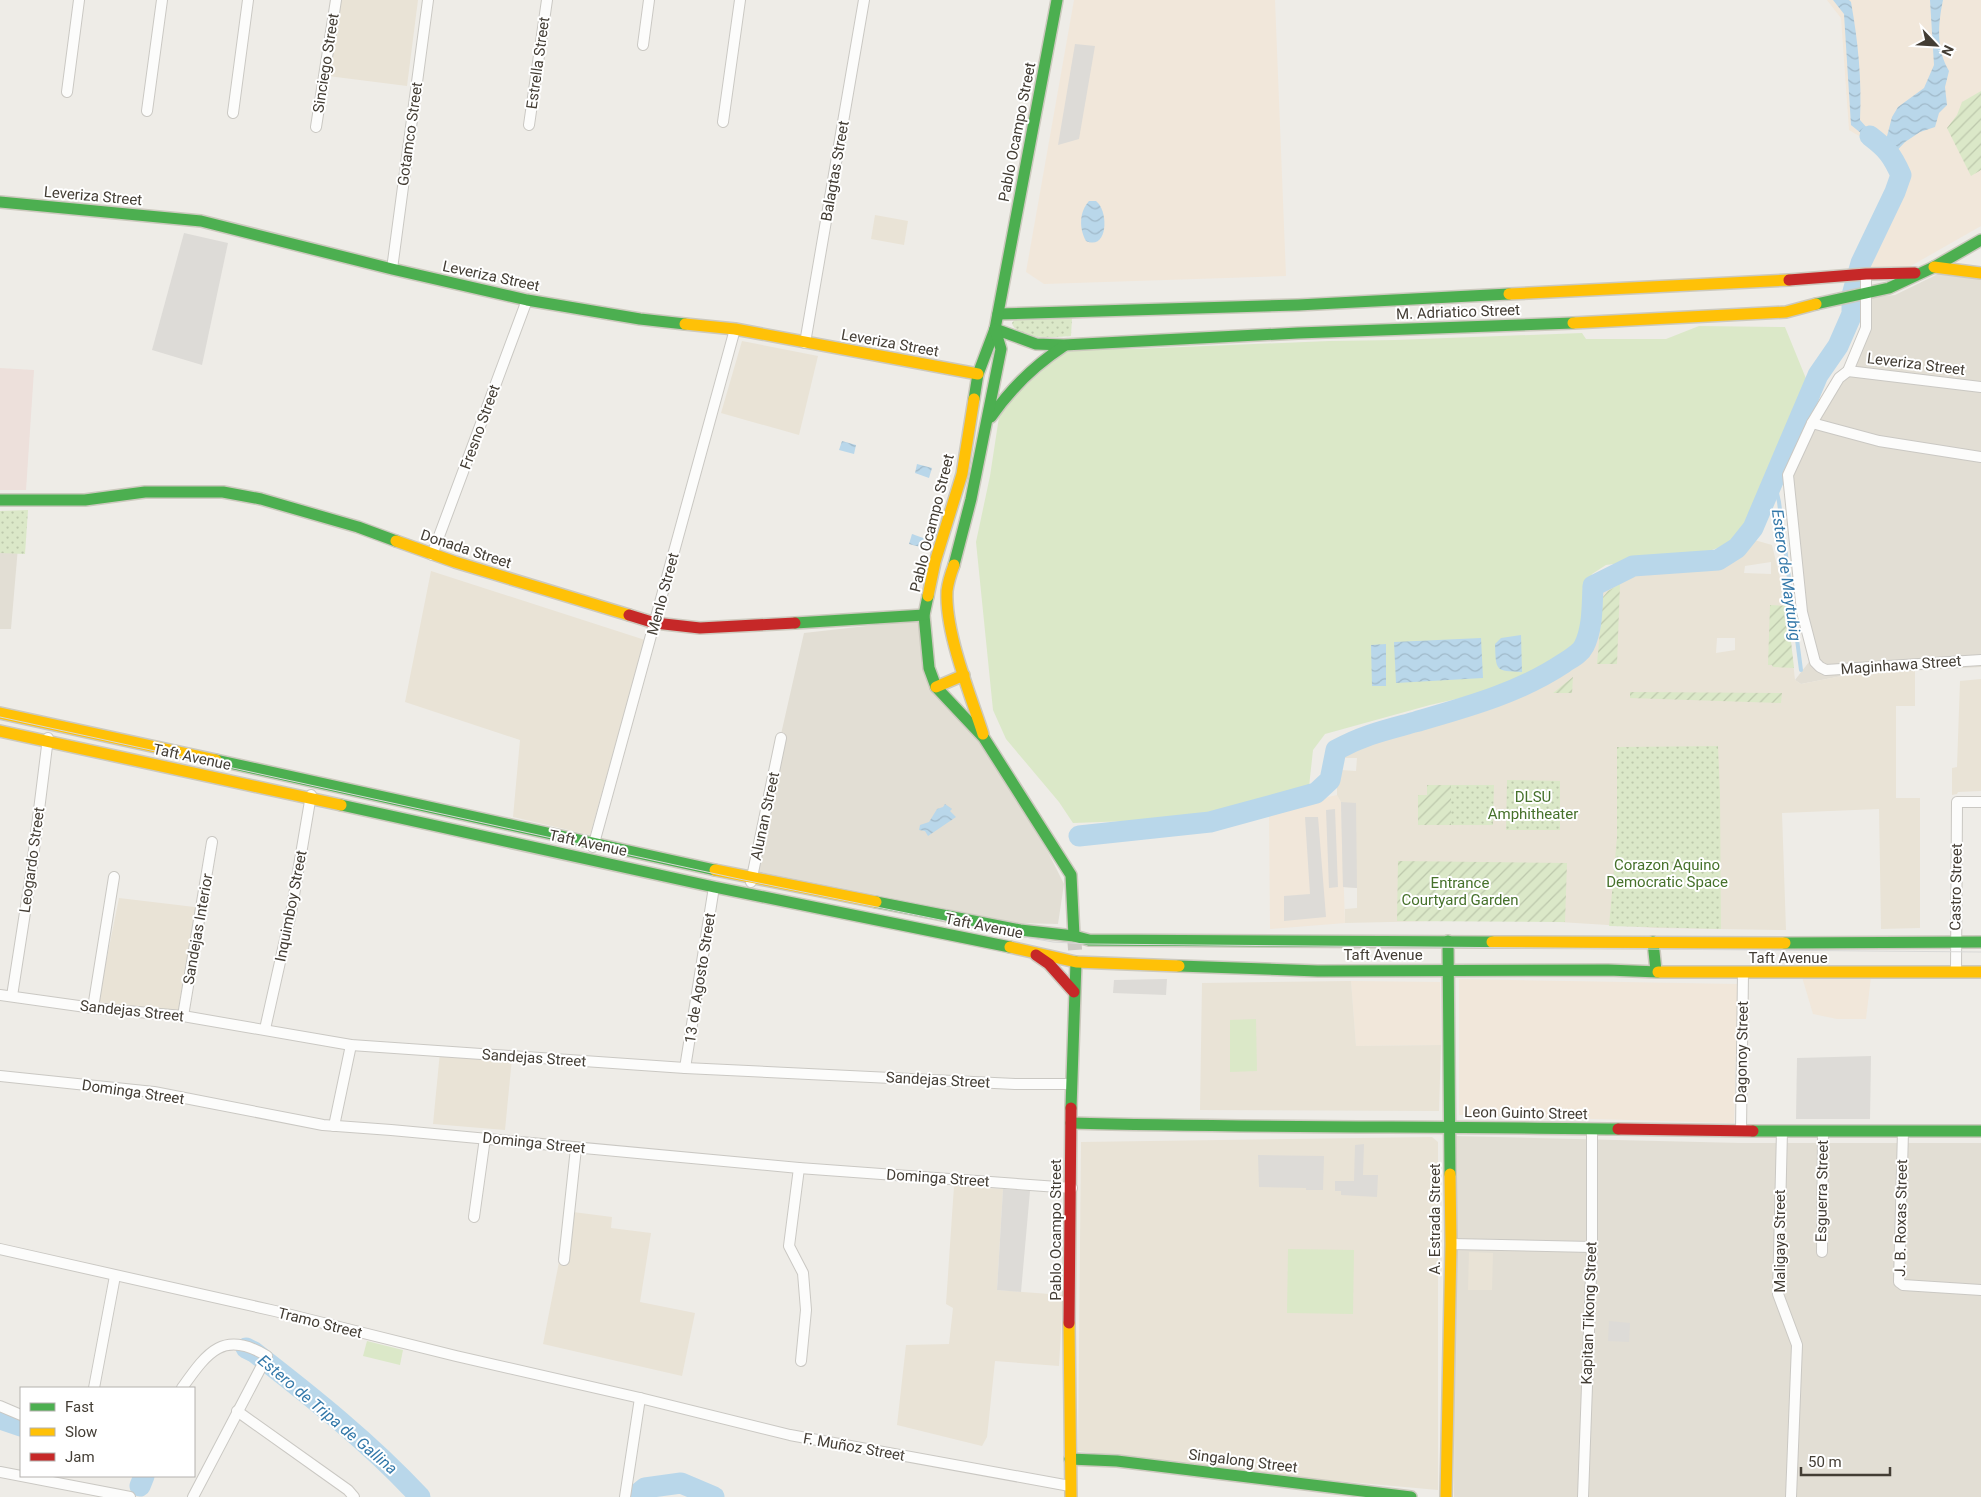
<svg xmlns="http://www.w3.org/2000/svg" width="1981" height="1497" font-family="Roboto,sans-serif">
	<defs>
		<pattern id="park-dots" width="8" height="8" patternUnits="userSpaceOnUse" patternTransform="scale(1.25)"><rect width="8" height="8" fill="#dbe8c8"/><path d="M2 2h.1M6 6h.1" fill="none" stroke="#bdc8ac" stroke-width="1.8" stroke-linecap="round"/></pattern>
		<pattern id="garden-furrows" width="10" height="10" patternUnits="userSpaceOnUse" patternTransform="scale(1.25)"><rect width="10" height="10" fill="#dbe8c8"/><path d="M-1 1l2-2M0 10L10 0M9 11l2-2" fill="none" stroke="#bdc8ac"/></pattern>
		<pattern id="water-waves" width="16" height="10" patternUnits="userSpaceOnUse" patternTransform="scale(1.25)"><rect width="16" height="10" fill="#b9d7ea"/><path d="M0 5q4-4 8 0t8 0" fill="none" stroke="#a0b9c9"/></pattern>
	</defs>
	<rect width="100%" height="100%" fill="#eeece7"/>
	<g fill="#e2ded4">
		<path d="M 1940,273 L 1981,279 L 1981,667 L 1852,674 L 1801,684 L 1795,680 L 1816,653 L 1808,619 L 1792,477 L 1813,426 L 1845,374 L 1873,297 L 1895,295 Z"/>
		<path d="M 0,511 L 21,512 L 11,629 L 0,629 Z"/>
		<path d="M 920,620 L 927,669 L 982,739 L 1049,854 L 1064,884 L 1058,924 L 1018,923 L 756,871 L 779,743 L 804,633 Z"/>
		<path d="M 1455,1136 L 1741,1143 L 1981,1143 L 1981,1497 L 1454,1497 Z"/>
	</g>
	<g fill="#f1e7da">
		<path d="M 1074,0 L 1275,0 L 1286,276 L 1044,284 L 1026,272 Z"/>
		<path d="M 1827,0 L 1981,0 L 1981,226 L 1909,267 L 1864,268 L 1894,211 L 1905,174 L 1896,150 L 1886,141 L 1878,147 L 1849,130 L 1841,18 Z"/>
		<path d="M 1337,795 L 1341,802 L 1345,923 L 1270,929 L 1269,810 Z"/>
		<path d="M 1802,977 L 1871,977 L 1866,1019 L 1837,1019 L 1813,1014 Z"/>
		<path d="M 1459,979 L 1738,984 L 1734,1123 L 1459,1115 Z"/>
		<path d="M 1351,981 L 1440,982 L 1441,1045 L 1356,1046 Z"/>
	</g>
	<g fill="#e9e3d6" fill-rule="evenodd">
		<path d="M 339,0 L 418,0 L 407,86 L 328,76 Z"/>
		<path d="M 875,215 L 908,221 L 904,245 L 871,239 Z"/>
		<path d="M 742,341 L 818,356 L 799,435 L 721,413 Z"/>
		<path d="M 1751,539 L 1772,545 L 1787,606 L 1795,680 L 1801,684 L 1852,674 L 1915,670 L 1915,706 L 1896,706 L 1896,798 L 1920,798 L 1920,928 L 1881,929 L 1879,809 L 1782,813 L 1786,930 L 1655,928 L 1544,921 L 1436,921 L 1345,923 L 1345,909 L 1357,908 L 1357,888 L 1343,887 L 1341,802 L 1337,795 L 1337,749 L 1355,738 L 1469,705 L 1468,696 L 1517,693 L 1583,654 L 1592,642 L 1600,587 L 1606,577 L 1612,574 L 1713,567 ZM 1771,562 L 1771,574 L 1744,573 L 1745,566 ZM 1717,638 L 1735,638 L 1735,650 L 1716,653 ZM 1341,758 L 1357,758 L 1356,771 L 1341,770 Z"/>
		<path d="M 431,571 L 645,640 L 590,835 L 513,817 L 520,740 L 405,702 Z"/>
		<path d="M 1981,679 L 1981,791 L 1958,792 L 1957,794 L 1952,795 L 1952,768 L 1957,767 L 1960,681 Z"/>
		<path d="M 119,898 L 203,908 L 185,1014 L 98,1002 Z"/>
		<path d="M 1351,981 L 1356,1046 L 1441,1045 L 1439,1111 L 1200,1110 L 1202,983 Z"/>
		<path d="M 440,1052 L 512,1058 L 505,1130 L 433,1124 Z"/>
		<path d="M 1432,1137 L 1438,1142 L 1438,1490 L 1282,1476 L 1078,1451 L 1081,1142 Z"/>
		<path d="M 954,1186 L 1003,1189 L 997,1290 L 1063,1295 L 1059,1366 L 995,1361 L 987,1437 L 982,1446 L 897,1425 L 906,1345 L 949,1344 L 953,1308 L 946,1304 Z"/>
		<path d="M 573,1212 L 612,1217 L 611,1228 L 651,1233 L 640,1302 L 695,1313 L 682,1376 L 543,1344 L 559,1262 L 568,1263 Z"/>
		<path d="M 1469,1252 L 1493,1253 L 1492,1290 L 1468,1290 Z"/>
	</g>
	<path fill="#ede0db" d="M 0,368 L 34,370 L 26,490 L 0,490 Z"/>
	<g fill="#dbe8c8">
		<path d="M 1699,326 L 1785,327 L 1807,381 L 1748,522 L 1729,544 L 1706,552 L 1606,565 L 1592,574 L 1587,585 L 1583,644 L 1504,688 L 1430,705 L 1325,734 L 1313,750 L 1309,787 L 1246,806 L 1158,820 L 1073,823 L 1059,802 L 1006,739 L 993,710 L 976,542 L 990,476 L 999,417 L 1014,396 L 1062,353 L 1082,349 L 1135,349 L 1329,341 L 1395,340 L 1582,333 L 1586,339 L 1666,339 Z"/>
		<path d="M 1256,1019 L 1257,1071 L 1230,1072 L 1230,1020 Z"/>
		<path d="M 1288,1249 L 1354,1250 L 1353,1314 L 1287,1313 Z"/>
		<path d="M 367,1341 L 403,1350 L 400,1365 L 363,1356 Z"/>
	</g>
	<g fill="url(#park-dots)">
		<path d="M 1072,318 L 1071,336 C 1056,337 1017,341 1012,323 L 1015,319 Z"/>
		<path d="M 28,510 L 25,554 L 0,553 L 0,511 Z"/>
		<path d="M 1718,746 L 1720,793 L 1721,929 L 1609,926 L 1617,837 L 1617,747 Z"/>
		<path d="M 1507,780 L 1560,781 L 1560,830 L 1506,830 Z"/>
		<path d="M 1451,785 L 1494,785 L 1493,825 L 1451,825 Z"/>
	</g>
	<g fill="url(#garden-furrows)">
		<path d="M 1981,91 L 1981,170 L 1971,176 L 1947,128 L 1957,115 L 1962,102 Z"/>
		<path d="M 1620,584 L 1617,664 L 1597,664 L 1603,597 L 1608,591 Z"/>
		<path d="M 1770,605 L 1787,606 L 1794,668 L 1773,667 L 1772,665 L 1768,665 Z"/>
		<path d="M 1573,677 L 1572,693 L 1553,693 Z"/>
		<path d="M 1630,692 L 1782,693 L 1781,703 L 1630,698 Z"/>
		<path d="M 1427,785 L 1451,785 L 1451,825 L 1418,825 L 1418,795 L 1427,795 Z"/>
		<path d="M 1398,861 L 1567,863 L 1565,922 L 1397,921 Z"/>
	</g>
	<g fill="#dddbd7">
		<path d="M 1075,44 L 1095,46 L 1079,139 L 1058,145 Z"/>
		<path d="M 184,233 L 228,243 L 202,365 L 152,350 Z"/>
		<path d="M 1341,802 L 1356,803 L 1357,888 L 1343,887 Z"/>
		<path d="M 1335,809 L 1338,887 L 1329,888 L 1326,810 Z"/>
		<path d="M 1305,817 L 1318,817 L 1326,917 L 1284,921 L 1284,896 L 1310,894 Z"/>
		<path d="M 1167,979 L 1166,995 L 1113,993 L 1114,980 Z"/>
		<path d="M 1871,1056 L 1870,1119 L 1796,1119 L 1797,1058 Z"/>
		<path d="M 1364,1144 L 1363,1175 L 1378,1175 L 1377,1197 L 1341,1195 L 1341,1191 L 1335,1191 L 1335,1181 L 1354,1181 L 1355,1145 Z"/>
		<path d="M 1258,1155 L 1324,1156 L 1323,1190 L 1306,1190 L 1306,1188 L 1259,1187 Z"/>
		<path d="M 1003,1189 L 1030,1191 L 1021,1292 L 997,1290 Z"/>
		<path d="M 1609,1321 L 1630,1323 L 1629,1342 L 1608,1341 Z"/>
	</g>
	<g fill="url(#water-waves)">
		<path d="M 1833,0 L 1849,0 L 1851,2 C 1858,41 1862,80 1860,120 L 1868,129 L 1886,140 L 1892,117 L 1898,107 L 1924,88 L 1934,65 L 1930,0 L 1943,0 C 1938,24 1936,49 1949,71 L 1945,87 L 1947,105 L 1939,113 L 1935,127 L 1920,132 L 1905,142 L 1888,160 L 1878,147 L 1851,125 L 1844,14 Z"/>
		<path d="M 1089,201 L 1096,201 C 1109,211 1108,251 1086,241 C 1079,229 1079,212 1089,201 Z"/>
		<path d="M 842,441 L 856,445 L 854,454 L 839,450 Z"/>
		<path d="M 917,464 L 932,468 L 929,478 L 915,473 Z"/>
		<path d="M 912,534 L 926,539 L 924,548 L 909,544 Z"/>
		<path d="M 1521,635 L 1522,672 C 1495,671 1496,671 1495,644 L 1501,638 Z"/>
		<path d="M 1481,638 L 1483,678 L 1396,683 L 1394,642 Z"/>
		<path d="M 1386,644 L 1386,686 L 1372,686 L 1371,645 Z"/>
		<path d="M 945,804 L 952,809 L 950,811 L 956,817 L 928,836 L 925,831 L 919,830 L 920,825 L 929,822 L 937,809 L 943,807 Z"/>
	</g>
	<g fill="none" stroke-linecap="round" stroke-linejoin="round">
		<path stroke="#b9d7ea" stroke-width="4" d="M 1774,480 L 1779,502 L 1801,670"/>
		<g stroke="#b9d7ea" stroke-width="21">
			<path d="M 1079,836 L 1210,822 L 1316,793 L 1330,780 L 1336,750 C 1363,735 1386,730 1415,722 C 1467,707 1519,693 1564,663 C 1571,658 1580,654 1584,646 C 1593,628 1592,605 1593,586 L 1633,566 L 1718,560 L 1737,548 L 1753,528 L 1818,375 L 1838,346 L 1852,314 L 1852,295 L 1861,263 L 1895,192 L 1901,175 C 1892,155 1887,149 1870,136"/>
			<path d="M 246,1348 L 254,1352 C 312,1397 370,1443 420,1497"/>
			<path d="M 0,1419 L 21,1426"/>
			<path d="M 140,1486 L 144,1476"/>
			<path d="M 634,1497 L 645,1488 L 681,1483 L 714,1497"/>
		</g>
		<path stroke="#ccc9c3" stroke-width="14" stroke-dasharray="14 7" stroke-linecap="butt" d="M 1074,936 L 1076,962"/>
		<g stroke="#cac8c3" stroke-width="12">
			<g id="street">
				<path d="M 643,45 L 649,0"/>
				<path d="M 67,92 L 79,0"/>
				<path d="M 147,111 L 162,0"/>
				<path d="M 233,113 L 248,0"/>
				<path d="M 723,122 L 740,0"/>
				<path d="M 529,125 L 547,0"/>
				<path d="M 316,127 L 336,0"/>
				<path d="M 392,269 L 428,0"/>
				<path d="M 1866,274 L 1866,328 L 1848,371 L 1839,378 L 1812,423 L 1788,475 L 1802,612 L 1815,662 L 1820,667 L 1826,670 L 1981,660"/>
				<path d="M 805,343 L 864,0"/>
				<path d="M 1848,371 L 1981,387"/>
				<path d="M 1812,423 L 1879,441 L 1981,457"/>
				<path d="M 432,555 L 527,300"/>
				<path d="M 593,847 L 735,329"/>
				<path d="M 751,882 L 781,738"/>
				<path d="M 1956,972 L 1957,802 L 1981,802"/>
				<path d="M 0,995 L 93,1008 L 183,1016 L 351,1045 L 685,1068 L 1015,1084 L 1071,1084"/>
				<path d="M 12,996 L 31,874 L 48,738"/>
				<path d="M 93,1008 L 114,877"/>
				<path d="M 183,1016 L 212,842"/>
				<path d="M 265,1029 L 291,913 L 311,795"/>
				<path d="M 685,1068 L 714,887"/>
				<path d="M 0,1076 L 154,1092 L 323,1125 L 391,1130 L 799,1168 L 1072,1188"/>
				<path d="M 334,1126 L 351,1045"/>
				<path d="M 1741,1131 L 1743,973"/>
				<path d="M 1782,1131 L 1778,1294 L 1797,1345 L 1791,1497"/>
				<path d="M 1903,1131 L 1899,1282 L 1903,1285 L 1981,1290"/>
				<path d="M 799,1168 L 789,1246 L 803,1273 L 806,1310 L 801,1361"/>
				<path d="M 474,1217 L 485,1138"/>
				<path d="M 1451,1244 L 1592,1247"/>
				<path d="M 0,1249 L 275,1311 L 456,1356 L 640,1398 L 790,1435 L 1070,1486"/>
				<path d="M 1822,1252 L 1823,1131"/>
				<path d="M 564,1260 L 576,1148"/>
				<path d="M 94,1388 L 115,1276"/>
				<path d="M 182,1388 C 207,1353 223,1329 267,1356 L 193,1497"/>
				<path d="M 0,1406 L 21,1415"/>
				<path d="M 237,1411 L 348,1490 L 354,1497"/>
				<path d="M 0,1472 L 130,1497"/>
				<path d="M 625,1497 L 640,1398"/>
				<path d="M 1583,1497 L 1592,1247 L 1592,1129"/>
			</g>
		</g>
		<g stroke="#ccc9be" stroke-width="14">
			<g id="fast">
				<path d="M 0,202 L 201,221 L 392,269 L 527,300 L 640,319 L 685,324"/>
				<path d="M 1816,304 L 1889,288 L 1934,267 L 1981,240"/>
				<path d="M 998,314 L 1298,305 L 1509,294"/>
				<path d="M 995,329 L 1036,344 L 1064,345 L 1298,333 L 1573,323"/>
				<path d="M 974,399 L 978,374 L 995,329 L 1057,0"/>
				<path d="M 991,417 C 1011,388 1035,365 1064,346"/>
				<path d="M 0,500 L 85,500 L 145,492 L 223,492 L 261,499 L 358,527 L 396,541"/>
				<path d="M 954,565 L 971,499 L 1001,349 L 995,329"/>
				<path d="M 928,596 L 924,615 L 929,668 L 936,687 L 984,738 L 1071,875 L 1074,936"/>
				<path d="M 795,623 L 924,615"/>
				<path d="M 216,760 L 715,870"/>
				<path d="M 341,805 L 714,887 L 1010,947"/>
				<path d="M 876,902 L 1020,930 L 1074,936 L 1089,940 L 1492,942"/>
				<path d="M 1448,941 L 1450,1174"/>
				<path d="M 1653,942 L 1656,971"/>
				<path d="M 1785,943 L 1981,942"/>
				<path d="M 1179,966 L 1318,971 L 1608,970 L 1658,972"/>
				<path d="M 1071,1108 L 1076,962"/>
				<path d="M 1071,1123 C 1253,1128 1436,1126 1618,1129"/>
				<path d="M 1753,1131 L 1981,1131"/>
				<path d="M 1070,1459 L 1117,1461 L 1411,1497"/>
			</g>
		</g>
		<g stroke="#ccc9be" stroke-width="14">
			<g id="slow">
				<path d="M 1934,267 L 1981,273"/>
				<path d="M 1509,294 L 1789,280"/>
				<path d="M 1573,323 L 1786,312 L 1816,304"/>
				<path d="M 685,324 L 735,329 L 978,374"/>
				<path d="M 396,541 L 455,562 L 629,615"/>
				<path d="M 954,565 C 951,573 948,583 947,591 C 945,633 970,693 983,734"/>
				<path d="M 928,596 L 935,562 L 962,474 L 974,399"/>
				<path d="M 936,687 L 964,675"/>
				<path d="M 0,713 L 216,760"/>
				<path d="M 0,731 L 341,805"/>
				<path d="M 715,870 L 876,902"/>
				<path d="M 1492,942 L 1785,943"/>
				<path d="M 1010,947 L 1076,962 L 1179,966"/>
				<path d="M 1658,972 L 1981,972"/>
				<path d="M 1069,1323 L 1071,1497"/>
				<path d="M 1446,1497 L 1451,1244 L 1450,1174"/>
			</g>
		</g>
		<g stroke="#ccc9be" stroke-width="14">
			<g id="jam">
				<path d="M 1789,280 L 1866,274 L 1915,273"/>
				<path d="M 629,615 L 655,623 L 700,628 L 795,623"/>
				<path d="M 1036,955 L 1049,964 L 1074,992"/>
				<path d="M 1618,1129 L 1753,1131"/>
				<path d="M 1069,1323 L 1071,1108"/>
			</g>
		</g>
		<use href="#street" stroke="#fcfcfb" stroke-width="10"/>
		<use href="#fast" stroke="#4caf50" stroke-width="11"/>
		<use href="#slow" stroke="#ffc107" stroke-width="11"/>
		<use href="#jam" stroke="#c62828" stroke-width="11"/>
		<path stroke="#d8d8d7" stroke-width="1" d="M 0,717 L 739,879 L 1019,936 L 1053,942 L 1088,944 L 1981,952"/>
	</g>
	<g text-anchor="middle" stroke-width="4" stroke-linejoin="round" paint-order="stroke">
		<g font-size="15" fill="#433d34" stroke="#fff">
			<text transform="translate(326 63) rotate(-81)" y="5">Sinciego Street</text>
			<text transform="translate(538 63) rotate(-82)" y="5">Estrella Street</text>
			<text transform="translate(1017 132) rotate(-79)" y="5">Pablo Ocampo Street</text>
			<text transform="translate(410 134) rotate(-82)" y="5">Gotamco Street</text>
			<text transform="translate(835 171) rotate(-80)" y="5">Balagtas Street</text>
			<text transform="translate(93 196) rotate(5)" y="5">Leveriza Street</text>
			<text transform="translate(491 276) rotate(12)" y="5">Leveriza Street</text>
			<text transform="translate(1458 312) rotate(-2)" y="5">M. Adriatico Street</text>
			<text transform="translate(890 343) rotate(10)" y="5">Leveriza Street</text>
			<text transform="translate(1916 364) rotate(7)" y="5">Leveriza Street</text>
			<text transform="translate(480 427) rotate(-70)" y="5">Fresno Street</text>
			<text transform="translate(932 523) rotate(-76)" y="5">Pablo Ocampo Street</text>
			<text transform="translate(466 549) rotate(18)" y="5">Donada Street</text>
			<text transform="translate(663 594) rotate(-75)" y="5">Menlo Street</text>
			<text transform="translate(1901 665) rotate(-4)" y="5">Maginhawa Street</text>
			<text transform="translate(192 757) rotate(12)" y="5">Taft Avenue</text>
			<text transform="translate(765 816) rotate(-78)" y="5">Alunan Street</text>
			<text transform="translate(588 843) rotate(12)" y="5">Taft Avenue</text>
			<text transform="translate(32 860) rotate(-82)" y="5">Leogardo Street</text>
			<text transform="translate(1956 887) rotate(-89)" y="5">Castro Street</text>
			<text transform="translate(291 906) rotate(-79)" y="5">Inquimboy Street</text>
			<text transform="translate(984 926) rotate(11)" y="5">Taft Avenue</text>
			<text transform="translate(198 929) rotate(-80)" y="5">Sandejas Interior</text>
			<text x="1383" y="960">Taft Avenue</text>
			<text x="1788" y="963">Taft Avenue</text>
			<text transform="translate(700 978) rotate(-81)" y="5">13 de Agosto Street</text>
			<text transform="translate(132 1011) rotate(6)" y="5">Sandejas Street</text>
			<text transform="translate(1742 1052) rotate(-89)" y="5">Dagonoy Street</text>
			<text transform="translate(534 1058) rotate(4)" y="5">Sandejas Street</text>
			<text transform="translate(938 1080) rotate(3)" y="5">Sandejas Street</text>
			<text transform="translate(133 1092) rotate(8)" y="5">Dominga Street</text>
			<text transform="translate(1526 1113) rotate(1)" y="5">Leon Guinto Street</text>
			<text transform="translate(534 1143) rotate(6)" y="5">Dominga Street</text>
			<text transform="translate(938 1178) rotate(4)" y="5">Dominga Street</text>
			<text transform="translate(1822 1191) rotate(-89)" y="5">Esguerra Street</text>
			<text transform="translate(1901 1218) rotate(-89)" y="5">J. B. Roxas Street</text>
			<text transform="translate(1435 1219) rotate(-90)" y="5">A. Estrada Street</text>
			<text transform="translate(1056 1230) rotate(-90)" y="5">Pablo Ocampo Street</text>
			<text transform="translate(1780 1241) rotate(-90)" y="5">Maligaya Street</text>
			<text transform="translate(1589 1313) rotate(-88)" y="5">Kapitan Tikong Street</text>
			<text transform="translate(320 1323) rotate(14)" y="5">Tramo Street</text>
			<text transform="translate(854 1447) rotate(10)" y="5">F. Muñoz Street</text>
			<text transform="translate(1243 1461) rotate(7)" y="5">Singalong Street</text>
		</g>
		<g font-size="15" fill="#46712b" stroke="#fff">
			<text x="1533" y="802">DLSU<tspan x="1533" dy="17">Amphitheater</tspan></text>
			<text x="1667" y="870">Corazon Aquino<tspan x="1667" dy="17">Democratic Space</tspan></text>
			<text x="1460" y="888">Entrance<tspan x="1460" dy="17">Courtyard Garden</tspan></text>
		</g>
		<g font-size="16" font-style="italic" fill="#3378a9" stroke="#fff">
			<text transform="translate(1787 575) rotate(82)" y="6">Estero de Maytubig</text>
			<text transform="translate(328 1414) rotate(40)" y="6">Estero de Tripa de Gallina</text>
		</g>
	</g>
	<rect x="20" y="1387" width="175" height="90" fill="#ffffff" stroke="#b4b1ae"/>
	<rect x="30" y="1403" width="25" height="8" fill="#4caf50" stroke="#b4b1ae"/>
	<text x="65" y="1412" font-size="15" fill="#433d34">Fast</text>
	<rect x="30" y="1428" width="25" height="8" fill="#ffc107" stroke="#b4b1ae"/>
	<text x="65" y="1437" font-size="15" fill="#433d34">Slow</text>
	<rect x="30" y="1453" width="25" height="8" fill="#c62828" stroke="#b4b1ae"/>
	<text x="65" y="1462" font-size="15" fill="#433d34">Jam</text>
	<g transform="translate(1936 45) rotate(115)" stroke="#ffffff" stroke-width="4" paint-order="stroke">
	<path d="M0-4L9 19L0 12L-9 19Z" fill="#433d34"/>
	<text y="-8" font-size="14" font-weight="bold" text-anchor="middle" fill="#433d34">N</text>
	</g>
	<path d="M1801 1467v8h89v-8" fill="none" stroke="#433d34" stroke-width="2.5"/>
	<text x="1808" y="1467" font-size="15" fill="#433d34" stroke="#ffffff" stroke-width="4" paint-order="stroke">50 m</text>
</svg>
